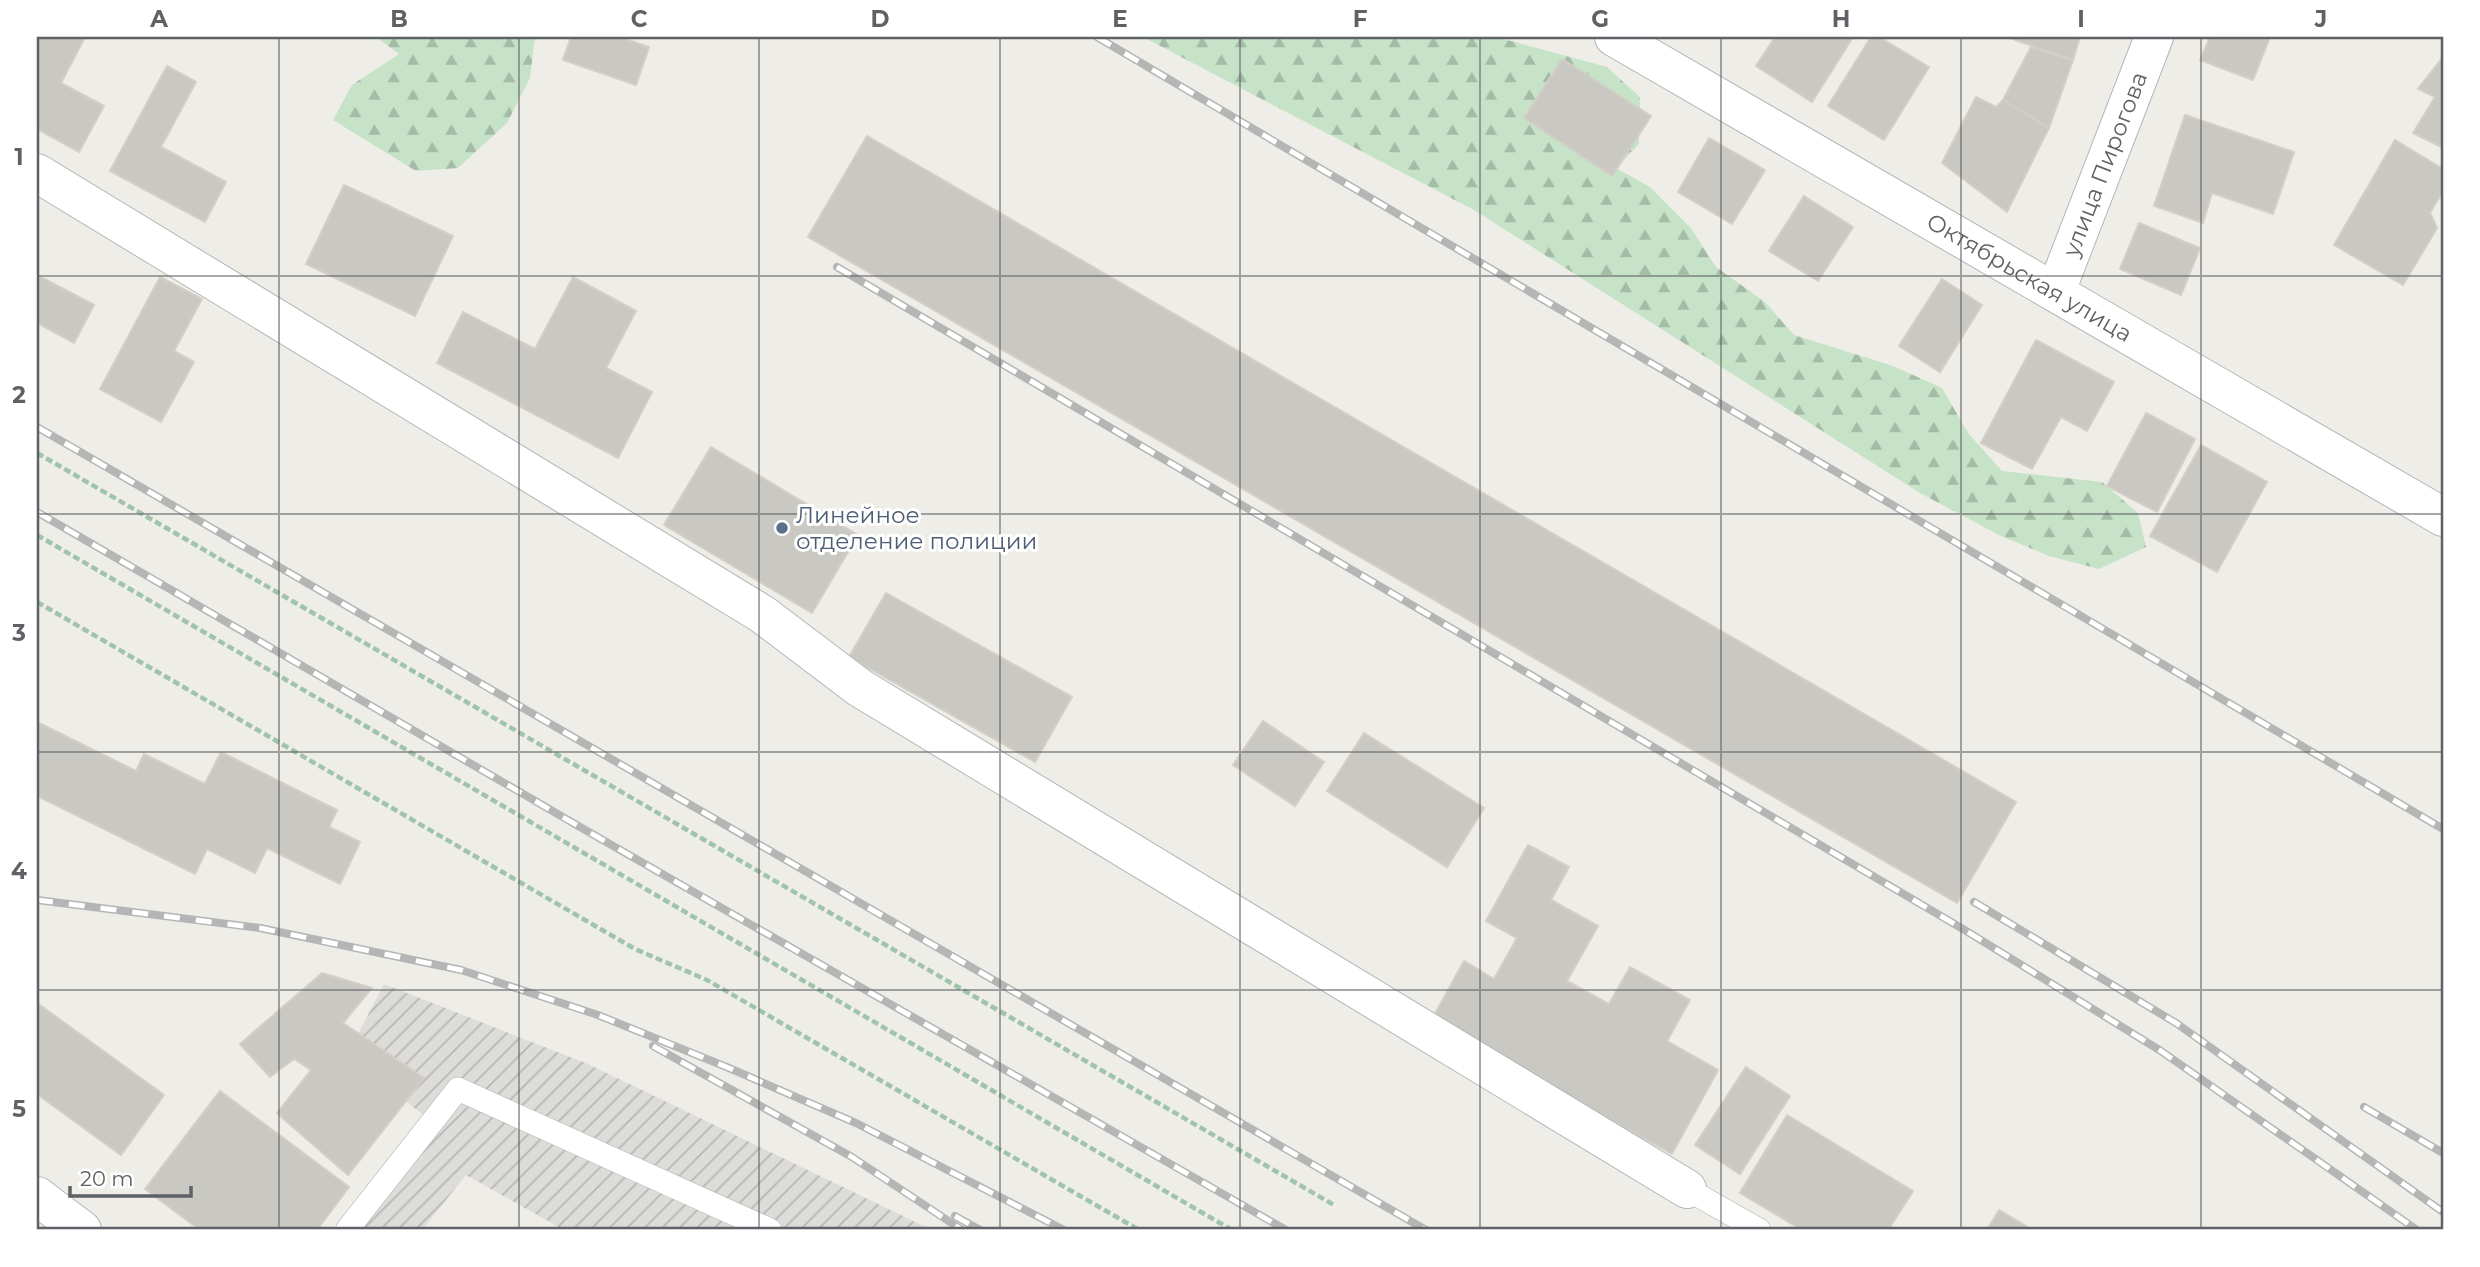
<svg xmlns="http://www.w3.org/2000/svg" width="2480" height="1267" font-family="Montserrat,sans-serif">
	<defs>
		<pattern id="industrial-furrows" width="10" height="10" patternUnits="userSpaceOnUse" patternTransform="scale(1.75)"><rect width="10" height="10" fill="#dddcd9"/><path d="M-1 1l2-2M0 10L10 0M9 11l2-2" fill="none" stroke="#b6b6b4"/></pattern>
		<pattern id="forest-firs" width="22" height="20" patternUnits="userSpaceOnUse" patternTransform="scale(1.75)"><rect width="22" height="20" fill="#c6e3c8"/><path d="M5 1l3.5 6h-7zM16 11l3.5 6h-7z" fill="#a4bba6"/></pattern>
	</defs>
	<rect width="100%" height="100%" fill="#eeede7"/>
	<path fill="url(#industrial-furrows)" d="M 384,984 L 588,1064 L 932,1230 L 564,1230 L 466,1175 L 422,1230 L 358,1230 L 441,1128 L 346,1057 Z"/>
	<g fill="url(#forest-firs)">
		<path d="M 376,37 L 535,37 L 530,78 L 507,123 L 458,168 L 416,171 L 333,120 L 352,85 L 399,54 Z"/>
		<path d="M 1143,37 L 1496,37 L 1607,67 L 1640,97 L 1639,144 L 1616,168 L 1650,187 L 1690,227 L 1716,267 L 1765,302 L 1794,335 L 1893,366 L 1942,388 L 1968,433 L 2002,471 L 2102,482 L 2138,513 L 2146,547 L 2099,569 L 2049,556 L 1999,535 L 1920,493 L 1474,210 Z"/>
	</g>
	<g fill="#cac8c3" stroke="#d2cfc6" stroke-width="2">
		<path d="M 40,37 L 85,37 L 61,83 L 104,106 L 79,152 L 37,129 L 37,42 Z"/>
		<path d="M 571,37 L 620,37 L 649,47 L 636,85 L 563,60 Z"/>
		<path d="M 1775,37 L 1853,37 L 1812,102 L 1756,66 Z"/>
		<path d="M 1871,37 L 1879,37 L 1929,67 L 1884,140 L 1828,106 Z"/>
		<path d="M 2007,37 L 2080,37 L 2073,60 Z"/>
		<path d="M 2210,37 L 2270,37 L 2253,80 L 2200,60 Z"/>
		<path d="M 2031,47 L 2073,60 L 2049,128 L 2003,100 Z"/>
		<path d="M 2443,57 L 2443,148 L 2413,133 L 2435,97 L 2418,89 Z"/>
		<path d="M 1562,59 L 1651,116 L 1612,176 L 1524,118 Z"/>
		<path d="M 167,66 L 196,82 L 161,147 L 226,182 L 205,222 L 110,171 Z"/>
		<path d="M 1976,97 L 1996,107 L 2003,100 L 2049,128 L 2007,212 L 1942,163 Z"/>
		<path d="M 2185,115 L 2294,152 L 2273,214 L 2212,193 L 2203,223 L 2154,206 Z"/>
		<path d="M 867,136 L 2016,802 L 1957,903 L 808,237 Z"/>
		<path d="M 1709,138 L 1765,170 L 1732,224 L 1678,192 Z"/>
		<path d="M 2395,140 L 2443,169 L 2443,191 L 2430,213 L 2437,228 L 2403,285 L 2334,245 Z"/>
		<path d="M 344,185 L 453,236 L 415,316 L 306,264 Z"/>
		<path d="M 1804,196 L 1853,227 L 1818,281 L 1769,251 Z"/>
		<path d="M 2139,223 L 2200,248 L 2181,295 L 2120,269 Z"/>
		<path d="M 37,275 L 94,305 L 74,343 L 37,323 Z"/>
		<path d="M 160,277 L 202,299 L 174,351 L 194,362 L 161,422 L 100,389 Z"/>
		<path d="M 573,277 L 636,311 L 606,368 L 652,392 L 618,458 L 437,363 L 463,312 L 535,349 Z"/>
		<path d="M 1942,279 L 1982,305 L 1940,372 L 1899,346 Z"/>
		<path d="M 2036,340 L 2114,382 L 2087,431 L 2061,417 L 2032,469 L 1981,443 Z"/>
		<path d="M 2146,413 L 2195,439 L 2157,512 L 2107,486 Z"/>
		<path d="M 2201,445 L 2267,482 L 2217,572 L 2150,536 Z"/>
		<path d="M 711,447 L 858,535 L 812,613 L 664,525 Z"/>
		<path d="M 886,593 L 1072,697 L 1035,762 L 849,657 Z"/>
		<path d="M 1263,721 L 1324,762 L 1295,806 L 1233,765 Z"/>
		<path d="M 37,722 L 136,771 L 144,754 L 205,784 L 221,752 L 337,810 L 329,827 L 360,842 L 340,884 L 267,848 L 255,873 L 207,849 L 195,874 L 37,796 Z"/>
		<path d="M 1364,733 L 1484,808 L 1447,867 L 1327,791 Z"/>
		<path d="M 1528,845 L 1569,867 L 1551,900 L 1598,926 L 1567,981 L 1609,1004 L 1630,967 L 1690,1000 L 1667,1041 L 1718,1070 L 1672,1154 L 1431,1021 L 1464,961 L 1494,979 L 1517,938 L 1486,921 Z"/>
		<path d="M 322,973 L 372,988 L 343,1023 L 424,1078 L 348,1175 L 277,1113 L 311,1070 L 294,1059 L 270,1077 L 240,1044 Z"/>
		<path d="M 37,1003 L 164,1095 L 121,1155 L 37,1094 Z"/>
		<path d="M 1746,1067 L 1790,1096 L 1740,1174 L 1695,1145 Z"/>
		<path d="M 220,1091 L 349,1187 L 317,1230 L 200,1230 L 145,1189 Z"/>
		<path d="M 1787,1115 L 1913,1191 L 1888,1230 L 1802,1230 L 1740,1193 Z"/>
		<path d="M 1999,1210 L 2033,1230 L 1987,1230 Z"/>
	</g>
	<g fill="none" stroke-linecap="round" stroke-linejoin="round">
		<g stroke="#b4b6b9" stroke-width="24">
			<g id="lane">
				<path d="M 1687,1189 L 1759,1230"/>
				<path d="M 347,1230 L 458,1089 L 770,1230"/>
			</g>
		</g>
		<g stroke="#b4b6b9" stroke-width="40">
			<g id="street">
				<path d="M 37,173 L 762,614 L 860,688 L 1687,1189"/>
				<path id="s1" d="M 2056,291 L 2154,37"/>
				<path d="M 37,1196 L 82,1230"/>
			</g>
		</g>
		<g stroke="#b3b5b9" stroke-width="40">
			<g id="secondary">
				<path id="s2" d="M 1614,37 L 2443,517"/>
			</g>
		</g>
		<g stroke="#a0c3ac" stroke-width="4.5" stroke-dasharray="7 3.5" stroke-linecap="butt">
			<path d="M 37,453 L 1334,1205"/>
			<path d="M 37,535 L 1232,1230"/>
			<path d="M 37,602 L 635,949 L 707,980 L 1139,1230"/>
		</g>
		<use href="#lane" stroke="#fff" stroke-width="23"/>
		<use href="#street" stroke="#fff" stroke-width="38"/>
		<use href="#secondary" stroke="#fff" stroke-width="38"/>
		<g stroke="#b4b5b5" stroke-width="8">
			<g id="rail">
				<path d="M 1097,37 L 2443,829"/>
				<path d="M 837,267 L 1963,929 L 2161,1051 L 2417,1230"/>
				<path d="M 37,427 L 1426,1230"/>
				<path d="M 37,512 L 580,827 L 1286,1230"/>
				<path d="M 37,900 L 260,928 L 461,970 L 598,1015 L 729,1068 L 856,1123 L 1064,1230"/>
				<path d="M 1974,902 L 2176,1023 L 2443,1212"/>
				<path d="M 653,1046 L 852,1157 L 962,1230"/>
				<path d="M 2364,1107 L 2443,1153"/>
				<path d="M 955,1216 L 980,1230"/>
			</g>
		</g>
		<use href="#rail" stroke="#fff" stroke-width="5" stroke-dasharray="16" stroke-linecap="butt"/>
	</g>
	<path fill="none" stroke="#5e6165" stroke-width="2" stroke-opacity="0.55" d="M 279,37 L 279,1230M 519,37 L 519,1230M 759,37 L 759,1230M 1000,37 L 1000,1230M 1240,37 L 1240,1230M 1480,37 L 1480,1230M 1721,37 L 1721,1230M 1961,37 L 1961,1230M 2201,37 L 2201,1230M 37,276 L 2443,276M 37,514 L 2443,514M 37,752 L 2443,752M 37,990 L 2443,990"/>
	<circle fill="#5c6f8a" stroke="#fff" stroke-width="2.5" cx="782" cy="528" r="7"/>
	<g text-anchor="middle" stroke-width="6" stroke-linejoin="round" paint-order="stroke">
		<g font-size="23" fill="#5e6165" stroke="#fff">
			<text dy="8" stroke="none"><textPath href="#s1" startOffset="136">улица Пирогова</textPath></text>
			<text dy="8" stroke="none"><textPath href="#s2" startOffset="480">Октябрьская улица</textPath></text>
		</g>
		<g font-size="23" fill="#4e5e75" stroke="#fff" text-anchor="start">
			<text x="796" y="523">Линейное<tspan x="796" dy="26">отделение полиции</tspan></text>
		</g>
	</g>
	<rect width="2480" height="1267" fill="none" stroke="#ffffff" stroke-width="77"/>
	<path d="M70 1186v10h121v-10" fill="none" stroke="#5e6165" stroke-width="3.5"/>
	<text x="80" y="1186" font-size="21" fill="#5e6165" stroke="#ffffff" stroke-width="5" paint-order="stroke">20 m</text>
	<rect x="38" y="38" width="2404" height="1190" fill="none" stroke="#5e6165" stroke-width="2.5"/>
	<g font-size="23" text-anchor="middle" font-weight="bold" fill="#5e6165">
		<text x="159" y="27">A</text>
		<text x="399" y="27">B</text>
		<text x="639" y="27">C</text>
		<text x="880" y="27">D</text>
		<text x="1120" y="27">E</text>
		<text x="1360" y="27">F</text>
		<text x="1600" y="27">G</text>
		<text x="1841" y="27">H</text>
		<text x="2081" y="27">I</text>
		<text x="2321" y="27">J</text>
		<text x="19" y="165">1</text>
		<text x="19" y="403">2</text>
		<text x="19" y="641">3</text>
		<text x="19" y="879">4</text>
		<text x="19" y="1117">5</text>
	</g>
</svg>
